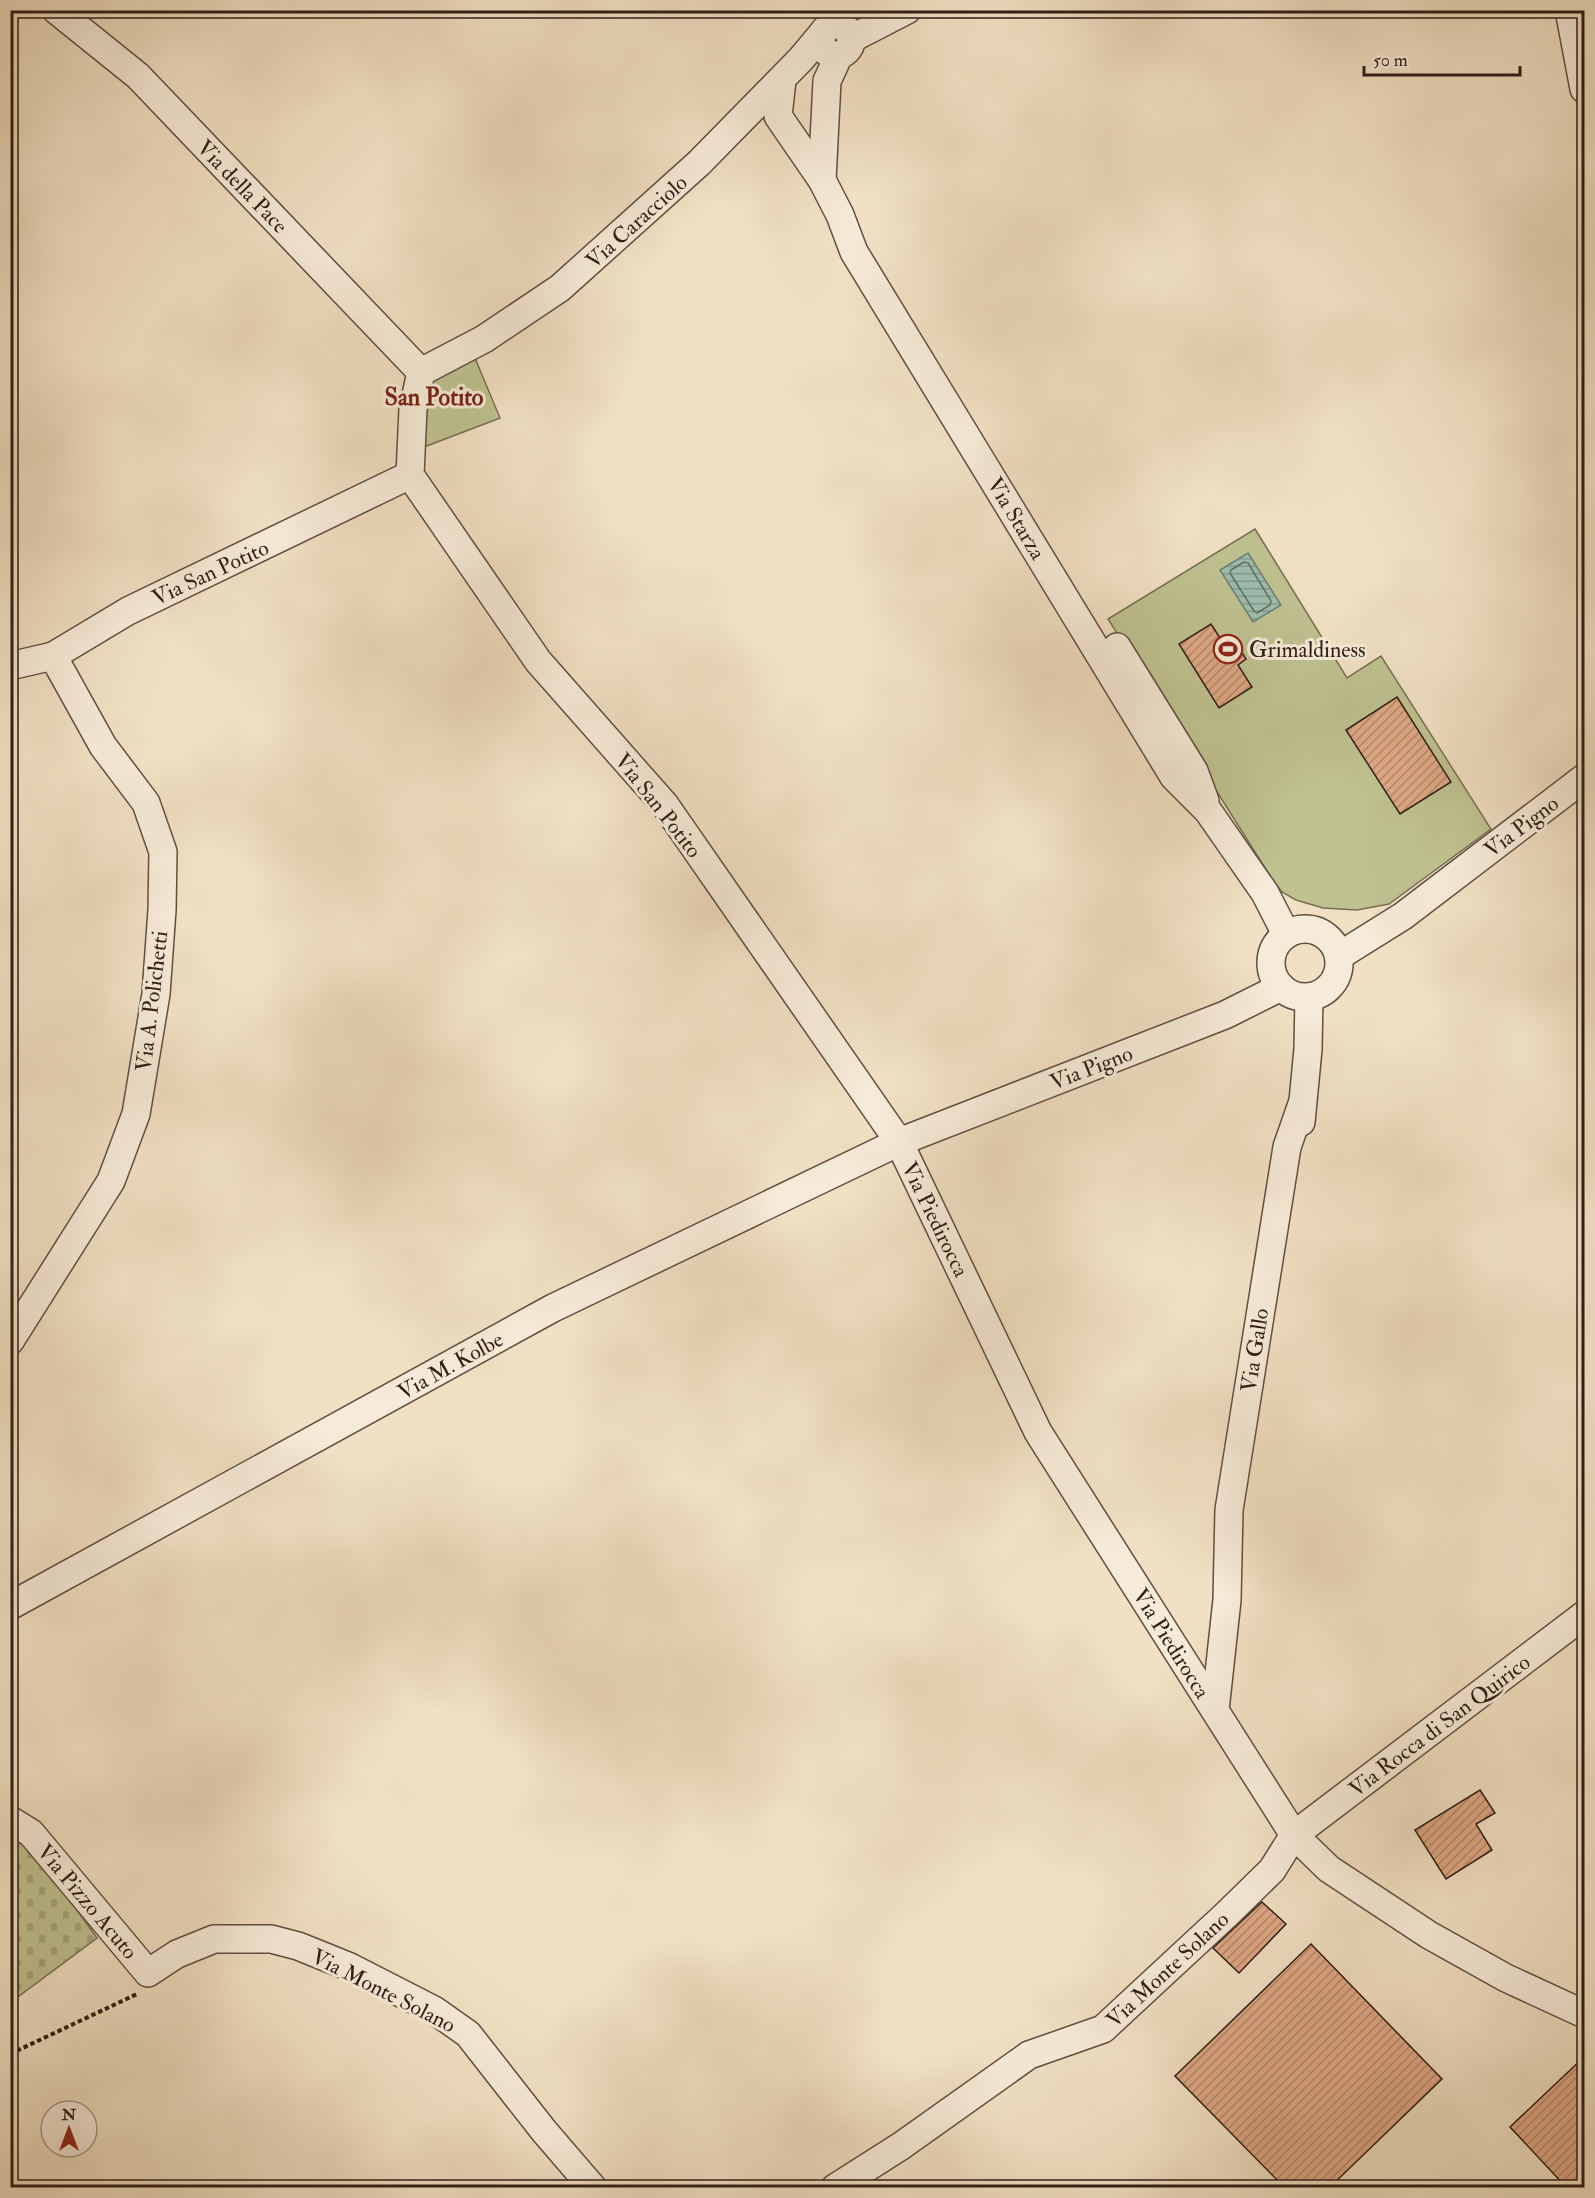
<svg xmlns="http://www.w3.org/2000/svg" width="1595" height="2198" font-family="'IM FELL Double Pica',serif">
	<defs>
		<pattern id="cemetery-stones" width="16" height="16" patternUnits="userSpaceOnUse" patternTransform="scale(1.5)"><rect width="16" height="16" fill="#bfc190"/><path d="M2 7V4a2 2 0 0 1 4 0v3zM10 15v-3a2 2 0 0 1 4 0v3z" fill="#a4a57b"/></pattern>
		<pattern id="water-rules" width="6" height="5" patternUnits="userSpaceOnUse" patternTransform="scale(1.5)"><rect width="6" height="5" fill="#9cbead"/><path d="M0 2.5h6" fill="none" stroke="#809a8c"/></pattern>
		<pattern id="building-hatch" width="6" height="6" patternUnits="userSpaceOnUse" patternTransform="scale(1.5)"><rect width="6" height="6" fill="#dea884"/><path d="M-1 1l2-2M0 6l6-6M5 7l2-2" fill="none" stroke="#b4886b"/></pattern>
	</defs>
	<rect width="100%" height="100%" fill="#f1e0c3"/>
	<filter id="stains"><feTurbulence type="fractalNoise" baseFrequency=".00333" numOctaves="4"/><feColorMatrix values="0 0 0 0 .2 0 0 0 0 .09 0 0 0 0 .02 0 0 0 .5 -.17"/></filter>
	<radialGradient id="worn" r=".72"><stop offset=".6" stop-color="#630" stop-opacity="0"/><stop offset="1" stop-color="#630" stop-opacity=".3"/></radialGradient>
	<path fill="url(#cemetery-stones)" stroke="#777053" stroke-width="1.5" d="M 11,1830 L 27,1840 L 97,1938 L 11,2002 Z"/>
	<g fill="#bfc190" stroke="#777053" stroke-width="1.5">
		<path d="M 470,346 L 500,418 L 411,452 L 421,372 Z"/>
		<path d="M 1255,529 L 1347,678 L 1381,656 L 1491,829 L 1389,904 L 1357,910 L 1323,908 L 1296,900 L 1282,892 L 1272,879 L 1108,619 Z"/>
	</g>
	<path fill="url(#water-rules)" stroke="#707e71" stroke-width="1.5" d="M 1248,553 L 1281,605 L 1253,622 L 1220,570 Z"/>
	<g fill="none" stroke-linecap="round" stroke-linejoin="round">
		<path stroke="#666e62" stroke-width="1.5" d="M 1244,562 L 1248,563 L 1271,601 L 1270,605 L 1257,613 L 1254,611 L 1230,573 L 1231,570 Z"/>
	</g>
	<g fill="url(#building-hatch)" stroke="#2f1e16" stroke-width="1.5">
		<path d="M 1211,624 L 1227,649 L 1236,643 L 1246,659 L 1238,665 L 1252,687 L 1219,708 L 1179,644 Z"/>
		<path d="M 1397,697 L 1451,782 L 1400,814 L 1346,730 Z"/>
		<path d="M 1480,1790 L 1495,1813 L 1476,1824 L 1492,1850 L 1446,1879 L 1415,1830 Z"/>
		<path d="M 1262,1902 L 1286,1924 L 1239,1973 L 1213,1948 Z"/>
		<path d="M 1311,1944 L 1442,2079 L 1330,2187 L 1284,2187 L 1175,2076 Z"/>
		<path d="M 1584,2057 L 1584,2187 L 1566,2187 L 1510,2127 Z"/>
	</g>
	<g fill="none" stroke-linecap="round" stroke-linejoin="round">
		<g stroke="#604e41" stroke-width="30">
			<g id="minor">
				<path d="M 56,10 L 138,76 L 421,372"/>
				<path d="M 1569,10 L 1584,89"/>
				<circle cx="836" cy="40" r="15"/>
				<path d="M 851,39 L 907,10"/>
				<path d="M 782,80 L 778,116 L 822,180 L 840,215 L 854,252 L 1174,777 L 1208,811 L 1265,893 L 1286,934"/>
				<path d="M 822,180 L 827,81 L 839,55"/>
				<path d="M 421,372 L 413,409 L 410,475 L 538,661 L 665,805 L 899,1142 L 1038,1432 L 1294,1835 L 1329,1869 L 1429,1935 L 1506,1978 L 1584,2014"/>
				<path d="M 421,372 L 484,339 L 560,288 L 699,163 L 801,59 L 822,34"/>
				<path d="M 1117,647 L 1194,771 L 1205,801"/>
				<path d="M 10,666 L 53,656 L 128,611 L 410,475"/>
				<circle cx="1305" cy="963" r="34"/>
				<path d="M 1339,956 L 1403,916 L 1584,778"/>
				<path d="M 1301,1122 L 1308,1049 L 1309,997"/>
				<path d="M 10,1341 L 111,1181 L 136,1114 L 156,994 L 162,910 L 163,852 L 146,803 L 103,746 L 53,656"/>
				<path d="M 10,1606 L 553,1308 L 899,1142 L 1225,1015 L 1281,987"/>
				<path d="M 1215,1710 L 1227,1600 L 1229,1510 L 1287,1147 L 1302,1104"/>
				<path d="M 10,1820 L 31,1833 L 148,1973 L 177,1954 L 214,1939 L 271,1939 L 298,1946 L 350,1967 L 434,2010 L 468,2034 L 544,2131 L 593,2188"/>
				<path d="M 835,2188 L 901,2146 L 1029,2055 L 1103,2029 L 1227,1914 L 1272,1870 L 1294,1835 L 1584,1615"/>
			</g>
		</g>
		<path stroke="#2f1e16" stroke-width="4" stroke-dasharray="4.5 3" stroke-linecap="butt" d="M 10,2054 L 137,1994"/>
		<use href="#minor" stroke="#f6ebd8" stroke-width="27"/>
	</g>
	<defs>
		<g id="stadium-ring" transform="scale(1.5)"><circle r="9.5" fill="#f6ebd8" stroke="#8f2418" stroke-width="1.5"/><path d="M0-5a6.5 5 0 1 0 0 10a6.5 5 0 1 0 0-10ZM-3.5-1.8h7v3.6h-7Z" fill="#8f2418"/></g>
	</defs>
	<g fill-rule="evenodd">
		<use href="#stadium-ring" x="1228" y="649"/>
	</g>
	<g text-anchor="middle" stroke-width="6" stroke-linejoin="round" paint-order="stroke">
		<g font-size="22" fill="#2f1e16" stroke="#f6ebd8">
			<text transform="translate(243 186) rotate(46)" y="8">Via della Pace</text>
			<text transform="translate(636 221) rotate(-42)" y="8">Via Caracciolo</text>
			<text transform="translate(1017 518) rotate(59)" y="8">Via Starza</text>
			<text transform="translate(210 572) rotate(-25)" y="8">Via San Potito</text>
			<text transform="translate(659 805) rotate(52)" y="8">Via San Potito</text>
			<text transform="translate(1521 826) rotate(-37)" y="8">Via Pigno</text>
			<text transform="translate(151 1001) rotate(-83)" y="8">Via A. Polichetti</text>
			<text transform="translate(1091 1067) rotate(-21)" y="8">Via Pigno</text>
			<text transform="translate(936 1219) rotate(64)" y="8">Via Piedirocca</text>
			<text transform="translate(1254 1350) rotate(-81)" y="8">Via Gallo</text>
			<text transform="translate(450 1365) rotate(-29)" y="8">Via M. Kolbe</text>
			<text transform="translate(1172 1643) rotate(58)" y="8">Via Piedirocca</text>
			<text transform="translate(1439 1725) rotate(-37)" y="8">Via Rocca di San Quirico</text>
			<text transform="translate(88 1901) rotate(50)" y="8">Via Pizzo Acuto</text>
			<text transform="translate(1167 1969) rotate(-43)" y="8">Via Monte Solano</text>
			<text transform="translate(384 1990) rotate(27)" y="8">Via Monte Solano</text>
		</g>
		<g font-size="22" fill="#2f1e16" stroke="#f6ebd8" text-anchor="start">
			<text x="1249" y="657">Grimaldiness</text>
		</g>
		<g font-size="24" font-weight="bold" fill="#7a1f14" stroke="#f6ebd8">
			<text x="434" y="405">San Potito</text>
		</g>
	</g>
	<rect width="1595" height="2198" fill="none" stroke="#f1e0c3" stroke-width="36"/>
	<rect x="12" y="12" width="1571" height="2174" fill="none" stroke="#2f1e16" stroke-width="3"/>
	<rect x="18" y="18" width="1559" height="2162" fill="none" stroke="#2f1e16" stroke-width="1.5"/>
	<g transform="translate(69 2129)"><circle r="28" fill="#f6ebd8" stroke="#a6998a" stroke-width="1.5"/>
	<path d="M0-4.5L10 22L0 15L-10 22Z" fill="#8f2418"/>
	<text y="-9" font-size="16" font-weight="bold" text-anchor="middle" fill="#2f1e16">N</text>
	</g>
	<path d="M1364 66v9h156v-9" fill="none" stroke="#2f1e16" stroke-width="3"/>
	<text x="1373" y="66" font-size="18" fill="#2f1e16" stroke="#f6ebd8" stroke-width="4.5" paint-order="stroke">50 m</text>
	<rect width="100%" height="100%" filter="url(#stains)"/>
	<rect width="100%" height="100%" fill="url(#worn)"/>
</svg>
